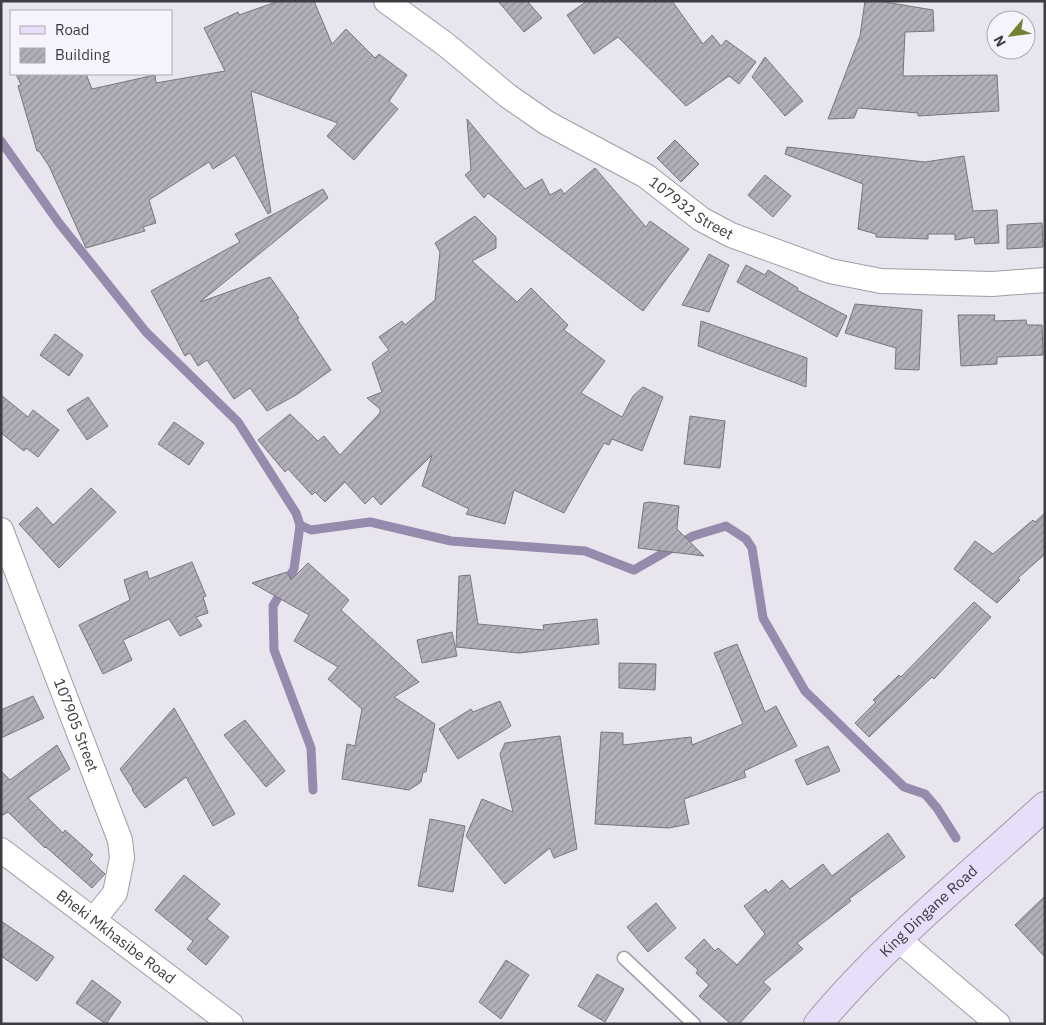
<svg xmlns="http://www.w3.org/2000/svg" width="1046" height="1025" font-family="'IBM Plex Sans',sans-serif">
	<defs>
		<pattern id="building-hatch" width="6" height="6" patternUnits="userSpaceOnUse" patternTransform="scale(1.25)"><rect width="6" height="6" fill="#b2afb8"/><path d="M-1 1l2-2M0 6l6-6M5 7l2-2" fill="none" stroke="#929097"/></pattern>
	</defs>
	<rect width="100%" height="100%" fill="#e8e5ee"/>
	<g fill="none" stroke-linecap="round" stroke-linejoin="round">
		<g stroke="#968aad" stroke-width="9">
			<path d="M 1,141 L 59,223 L 146,332 L 238,422 L 296,513 L 300,525 L 294,569 L 273,606 L 274,650 L 311,748 L 313,790"/>
			<path d="M 300,525 L 311,530 L 370,522 L 451,541 L 585,551 L 634,570 L 693,536 L 726,526 L 746,539 L 752,548 L 763,618 L 805,691 L 904,787 L 925,794 L 937,808 L 956,838"/>
		</g>
	</g>
	<g fill="url(#building-hatch)" stroke="#78757d">
		<path d="M 279,1 L 314,1 L 332,44 L 346,29 L 375,58 L 379,54 L 407,75 L 389,101 L 398,109 L 354,160 L 327,136 L 338,123 L 251,91 L 271,212 L 268,214 L 235,155 L 213,169 L 209,162 L 149,200 L 156,223 L 143,227 L 145,231 L 86,248 L 49,166 L 39,151 L 37,151 L 18,86 L 21,85 L 16,74 L 86,74 L 92,89 L 155,75 L 156,83 L 225,71 L 204,28 L 238,12 L 239,15 Z"/>
		<path d="M 498,1 L 527,1 L 542,18 L 524,32 Z"/>
		<path d="M 587,1 L 672,1 L 703,44 L 712,35 L 721,46 L 726,40 L 756,62 L 739,84 L 729,76 L 686,106 L 618,37 L 594,54 L 567,15 Z"/>
		<path d="M 865,1 L 879,1 L 933,10 L 934,31 L 905,32 L 903,76 L 997,75 L 999,111 L 918,116 L 918,113 L 858,108 L 854,118 L 828,119 L 860,36 Z"/>
		<path d="M 765,57 L 803,101 L 785,116 L 752,77 Z"/>
		<path d="M 467,119 L 525,189 L 542,179 L 550,195 L 561,189 L 564,194 L 595,168 L 646,227 L 650,221 L 689,249 L 643,311 L 488,193 L 484,198 L 465,175 L 471,170 Z"/>
		<path d="M 675,140 L 699,164 L 681,182 L 657,158 Z"/>
		<path d="M 787,147 L 925,162 L 964,156 L 973,211 L 997,210 L 999,243 L 975,244 L 974,237 L 955,240 L 955,234 L 928,234 L 928,239 L 876,237 L 876,234 L 858,229 L 863,184 L 785,154 Z"/>
		<path d="M 765,175 L 791,196 L 773,217 L 748,195 Z"/>
		<path d="M 323,189 L 328,198 L 200,302 L 270,277 L 299,318 L 297,319 L 331,370 L 296,395 L 267,411 L 250,388 L 234,399 L 207,360 L 198,366 L 190,353 L 185,356 L 151,291 L 240,242 L 235,234 Z"/>
		<path d="M 475,216 L 496,237 L 496,248 L 472,261 L 517,302 L 531,288 L 568,325 L 564,330 L 605,361 L 581,393 L 622,417 L 633,396 L 643,387 L 663,397 L 642,451 L 612,439 L 609,445 L 604,443 L 564,513 L 514,490 L 505,524 L 466,514 L 469,509 L 422,486 L 432,455 L 381,505 L 373,496 L 365,504 L 345,482 L 325,502 L 315,492 L 312,495 L 288,469 L 285,472 L 258,440 L 290,414 L 318,441 L 324,436 L 340,455 L 380,413 L 380,409 L 367,398 L 382,392 L 372,363 L 389,350 L 379,337 L 402,321 L 405,325 L 435,300 L 440,252 L 435,243 Z"/>
		<path d="M 1042,223 L 1043,247 L 1007,249 L 1007,225 Z"/>
		<path d="M 709,254 L 729,265 L 709,312 L 682,305 Z"/>
		<path d="M 746,265 L 765,275 L 768,270 L 798,288 L 797,290 L 847,316 L 837,337 L 737,282 Z"/>
		<path d="M 855,304 L 922,310 L 919,370 L 895,369 L 896,348 L 845,333 Z"/>
		<path d="M 958,315 L 995,315 L 994,321 L 1026,320 L 1027,325 L 1042,325 L 1043,355 L 997,357 L 997,364 L 961,366 Z"/>
		<path d="M 701,321 L 807,358 L 806,387 L 698,346 Z"/>
		<path d="M 55,334 L 83,355 L 69,376 L 40,355 Z"/>
		<path d="M 1,395 L 28,417 L 33,410 L 59,430 L 38,457 L 26,448 L 24,451 L 1,433 Z"/>
		<path d="M 88,397 L 108,426 L 87,440 L 67,410 Z"/>
		<path d="M 690,416 L 725,421 L 720,468 L 684,464 Z"/>
		<path d="M 174,422 L 204,443 L 189,465 L 158,444 Z"/>
		<path d="M 91,488 L 116,512 L 59,568 L 19,524 L 37,507 L 53,525 Z"/>
		<path d="M 649,502 L 679,506 L 677,529 L 704,556 L 638,548 L 644,503 Z"/>
		<path d="M 1045,513 L 1045,554 L 1018,578 L 1020,580 L 997,603 L 954,569 L 975,541 L 993,554 L 1033,520 L 1035,522 Z"/>
		<path d="M 192,562 L 206,596 L 203,597 L 208,613 L 196,617 L 202,626 L 180,636 L 169,619 L 123,640 L 132,660 L 103,674 L 79,625 L 130,600 L 124,580 L 147,571 L 149,579 Z"/>
		<path d="M 308,563 L 349,600 L 341,610 L 419,682 L 394,697 L 435,724 L 426,772 L 423,772 L 421,782 L 409,790 L 342,779 L 347,744 L 355,746 L 362,709 L 328,679 L 338,667 L 294,641 L 309,615 L 252,583 L 287,572 L 291,580 Z"/>
		<path d="M 470,575 L 478,624 L 544,630 L 543,625 L 597,619 L 599,644 L 519,653 L 456,647 L 459,576 Z"/>
		<path d="M 974,602 L 991,617 L 934,679 L 932,677 L 869,737 L 855,723 L 876,702 L 873,700 L 899,675 L 901,677 Z"/>
		<path d="M 452,632 L 457,656 L 422,663 L 417,640 Z"/>
		<path d="M 737,644 L 765,712 L 776,706 L 797,746 L 744,771 L 746,777 L 684,799 L 689,824 L 669,828 L 595,824 L 601,732 L 623,733 L 623,745 L 691,737 L 692,745 L 743,724 L 714,653 Z"/>
		<path d="M 619,663 L 656,664 L 655,690 L 619,688 Z"/>
		<path d="M 33,696 L 44,718 L 1,738 L 1,710 Z"/>
		<path d="M 500,701 L 511,726 L 458,759 L 439,729 L 471,709 L 473,712 Z"/>
		<path d="M 174,708 L 235,814 L 213,826 L 186,777 L 145,808 L 132,790 L 133,789 L 120,769 Z"/>
		<path d="M 245,720 L 285,771 L 266,787 L 224,735 Z"/>
		<path d="M 560,736 L 577,849 L 554,858 L 550,848 L 505,884 L 466,836 L 482,799 L 513,812 L 500,754 L 505,743 Z"/>
		<path d="M 57,745 L 70,769 L 28,798 L 63,833 L 65,830 L 93,855 L 89,859 L 105,874 L 92,888 L 46,847 L 45,848 L 8,812 L 1,816 L 1,771 L 10,780 Z"/>
		<path d="M 828,746 L 840,771 L 807,785 L 795,760 Z"/>
		<path d="M 430,819 L 465,826 L 453,892 L 418,886 Z"/>
		<path d="M 888,833 L 905,857 L 849,899 L 851,901 L 797,943 L 803,949 L 763,982 L 771,989 L 739,1024 L 731,1024 L 699,996 L 709,985 L 696,973 L 698,970 L 685,958 L 704,939 L 715,951 L 718,948 L 737,965 L 765,934 L 744,906 L 766,889 L 768,893 L 782,880 L 790,889 L 823,864 L 832,876 Z"/>
		<path d="M 184,875 L 220,904 L 207,919 L 229,937 L 206,965 L 187,949 L 193,941 L 155,910 Z"/>
		<path d="M 1045,896 L 1045,957 L 1015,925 Z"/>
		<path d="M 656,903 L 676,928 L 648,952 L 627,927 Z"/>
		<path d="M 1,921 L 54,957 L 37,981 L 1,956 Z"/>
		<path d="M 506,960 L 529,975 L 501,1019 L 479,1002 Z"/>
		<path d="M 597,974 L 624,989 L 605,1022 L 578,1006 Z"/>
		<path d="M 92,980 L 121,1002 L 106,1024 L 76,1003 Z"/>
	</g>
	<g fill="none" stroke-linecap="round" stroke-linejoin="round">
		<g stroke="#a09da5" stroke-width="15">
			<path id="lane" d="M 624,958 L 694,1024"/>
		</g>
		<g stroke="#a09da5" stroke-width="26">
			<g id="street">
				<path id="s1" d="M 386,1 L 445,44 L 508,96 L 547,123 L 646,176 L 701,219 L 731,235 L 830,271 L 881,281 L 992,284 L 1045,280"/>
				<path id="s2" d="M 1,530 L 120,840 L 122,858 L 115,893 L 95,918"/>
				<path id="s3" d="M 1,850 L 231,1024"/>
				<path d="M 899,940 L 998,1024"/>
			</g>
		</g>
		<g stroke="#a09da5" stroke-width="30">
			<g id="secondary">
				<path id="s4" d="M 818,1024 C 883,945 970,875 1045,806"/>
			</g>
		</g>
		<use href="#lane" stroke="#fff" stroke-width="12"/>
		<use href="#street" stroke="#fff" stroke-width="24"/>
		<use href="#secondary" stroke="#e9defa" stroke-width="28"/>
	</g>
	<g text-anchor="middle" stroke-width="4.5" stroke-linejoin="round" paint-order="stroke">
		<g font-size="15" fill="#3d3c40" stroke="#f6f3fc">
			<text dy="5" stroke="none"><textPath href="#s1" startOffset="370">107932 Street</textPath></text>
			<text dy="5" stroke="none"><textPath href="#s2" startOffset="209">107905 Street</textPath></text>
			<text dy="5" stroke="none"><textPath href="#s4" startOffset="158">King Dingane Road</textPath></text>
			<text dy="5" stroke="none"><textPath href="#s3" startOffset="144">Bheki Mkhasibe Road</textPath></text>
		</g>
	</g>
	<rect width="1046" height="1025" fill="none" stroke="#3d3c40" stroke-width="5"/>
	<rect x="10" y="10" width="162" height="65" fill="#f6f3fc" stroke="#acaab1"/>
	<rect x="20" y="26" width="25" height="8" fill="#e9defa" stroke="#acaab1"/>
	<text x="55" y="35" font-size="15" fill="#3d3c40">Road</text>
	<rect x="20" y="48" width="25" height="15" fill="url(#building-hatch)" stroke="#acaab1"/>
	<text x="55" y="60" font-size="15" fill="#3d3c40">Building</text>
	<g transform="translate(1011 35) rotate(241)"><circle r="24" fill="#f6f3fc" stroke="#acaab1"/>
	<path d="M0-4L9 19L0 12L-9 19Z" fill="#718333"/>
	<text y="-8" font-size="14" font-weight="bold" text-anchor="middle" fill="#3d3c40">N</text>
	</g>
</svg>
